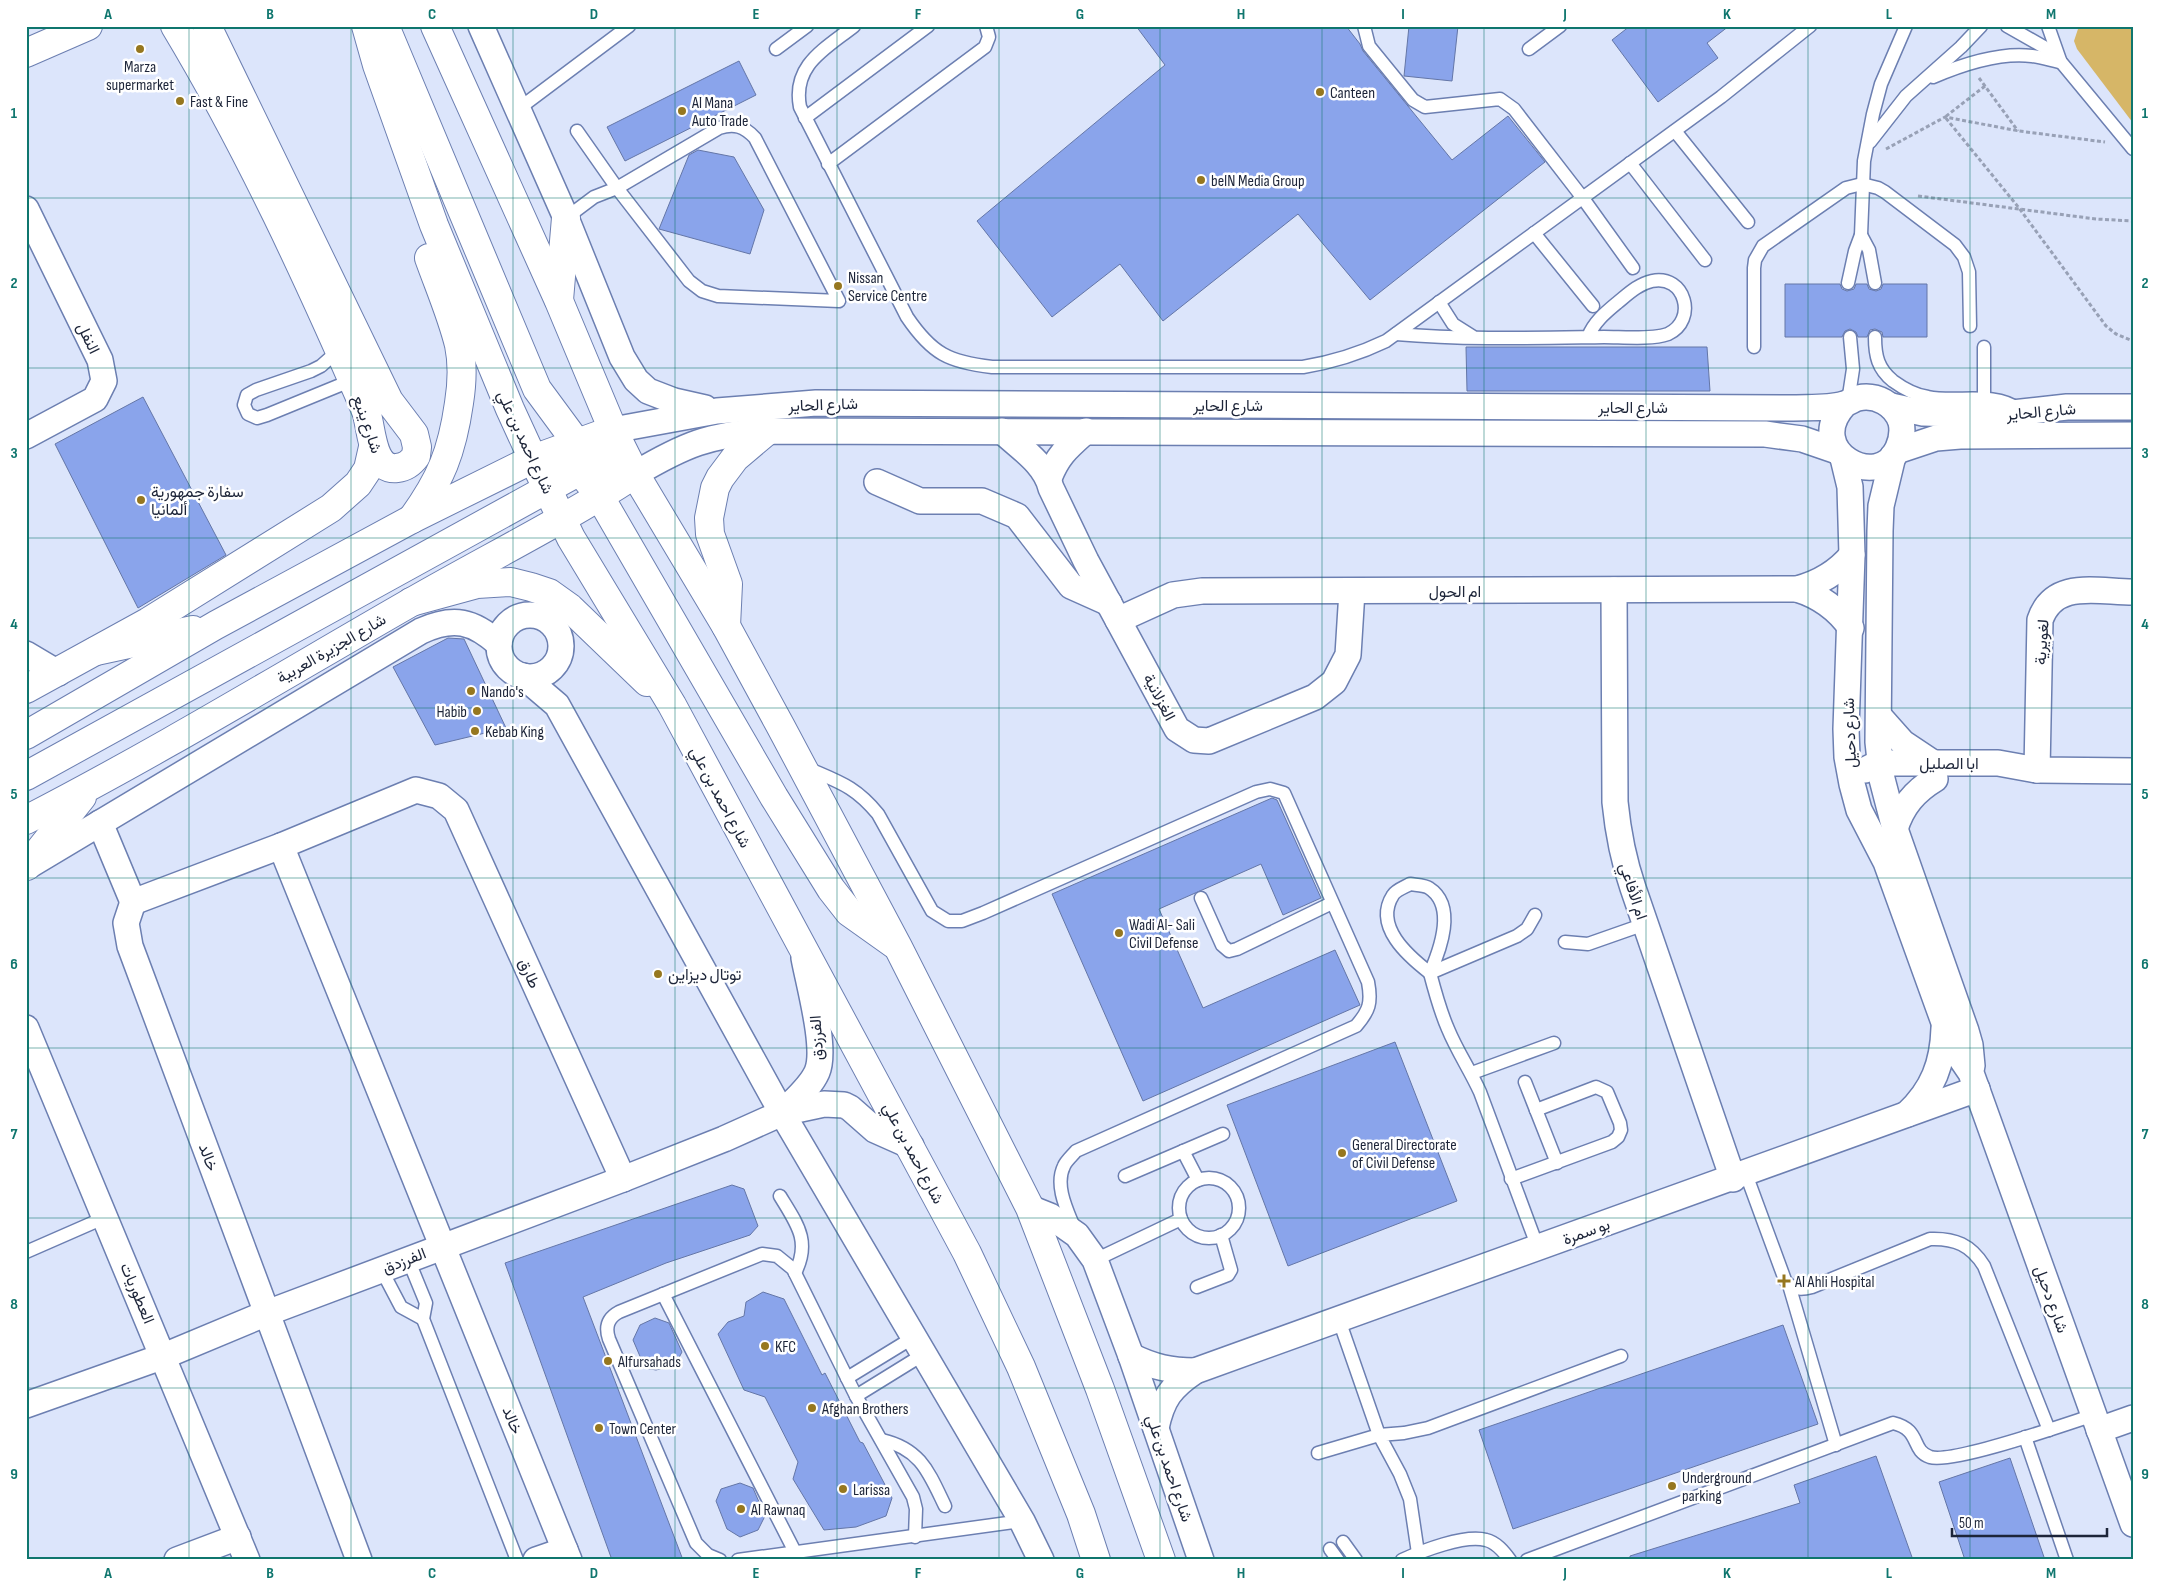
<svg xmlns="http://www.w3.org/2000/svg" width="2159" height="1586" font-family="'Sofia Sans Condensed',Vazirmatn,sans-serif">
	<rect width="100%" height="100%" fill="#dce5fb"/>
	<path fill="#d6b667" d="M 2079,26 L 2133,26 L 2133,123 L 2077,49 L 2074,41 Z"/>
	<g fill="#8aa4eb" stroke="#6476a7">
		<path d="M 1136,26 L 1346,26 L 1360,44 L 1363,51 L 1452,160 L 1508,116 L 1545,162 L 1370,300 L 1298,214 L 1163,321 L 1120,264 L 1052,317 L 977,221 L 1165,65 Z"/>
		<path d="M 1409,26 L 1458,26 L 1452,81 L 1404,76 Z"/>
		<path d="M 1630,26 L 1729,26 L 1707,43 L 1718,58 L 1658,102 L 1612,40 Z"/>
		<path d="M 739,61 L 756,95 L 625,161 L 607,127 Z"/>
		<path d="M 698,150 L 734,157 L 764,210 L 750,254 L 659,229 L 689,155 Z"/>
		<path d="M 1785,284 L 1840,284 L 1842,289 L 1847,291 L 1854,289 L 1856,284 L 1867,284 L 1869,289 L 1876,291 L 1881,289 L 1883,284 L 1927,284 L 1927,337 L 1883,337 L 1882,332 L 1875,329 L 1870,330 L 1867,337 L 1858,337 L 1856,332 L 1850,329 L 1845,331 L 1842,337 L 1785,337 Z"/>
		<path d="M 1466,347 L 1707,347 L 1710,391 L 1467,391 Z"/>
		<path d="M 143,397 L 226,555 L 138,608 L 55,444 Z"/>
		<path d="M 448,638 L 464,639 L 506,728 L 435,745 L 393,667 Z"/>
		<path d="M 1272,798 L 1277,800 L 1321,898 L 1283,915 L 1261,864 L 1159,909 L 1203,1008 L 1335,950 L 1360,1005 L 1143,1101 L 1052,894 Z"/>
		<path d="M 1395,1042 L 1457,1201 L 1288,1266 L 1227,1105 Z"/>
		<path d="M 732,1185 L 744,1189 L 758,1226 L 750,1235 L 666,1263 L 583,1297 L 683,1560 L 612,1560 L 505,1263 Z"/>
		<path d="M 763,1292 L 784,1299 L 822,1375 L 825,1373 L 860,1442 L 863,1443 L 892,1498 L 886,1516 L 856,1527 L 824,1530 L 793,1479 L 798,1462 L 765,1397 L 744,1390 L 718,1334 L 728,1322 L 744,1316 L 746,1302 Z"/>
		<path d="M 655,1318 L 669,1323 L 682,1352 L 675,1365 L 656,1370 L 645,1368 L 633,1340 L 640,1325 Z"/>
		<path d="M 1783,1325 L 1818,1424 L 1513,1529 L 1479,1430 Z"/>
		<path d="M 1876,1456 L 1913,1560 L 1630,1560 L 1630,1556 L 1800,1503 L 1794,1485 Z"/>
		<path d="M 2010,1458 L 2045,1560 L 1965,1560 L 1939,1482 Z"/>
		<path d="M 740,1483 L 753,1488 L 765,1516 L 758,1530 L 740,1537 L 727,1529 L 716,1501 L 721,1489 Z"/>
	</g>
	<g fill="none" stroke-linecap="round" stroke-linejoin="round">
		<g stroke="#6c7fb1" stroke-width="15">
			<g id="service">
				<path d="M 854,26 C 825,49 792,65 800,107 L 907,317 C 932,354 949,362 992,367 L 1303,367 C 1333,362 1359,354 1386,341 L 1721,97 L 1810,26"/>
				<path d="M 1364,26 L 1369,46 L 1413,100 L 1425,107 L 1500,99 L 1514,109 L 1582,197 L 1633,268"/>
				<path d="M 2007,26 L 2044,47 L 2061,62 L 2133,149"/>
				<path d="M 2048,26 L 2060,60"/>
				<path d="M 776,49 L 807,26"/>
				<path d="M 1529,49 L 1560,26"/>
				<path d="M 1933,77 C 1961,65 2001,52 2032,56 C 2041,57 2050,60 2059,62"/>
				<path d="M 517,110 L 629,26"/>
				<path d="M 805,118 L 928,26"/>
				<path d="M 1675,131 L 1748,222"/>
				<path d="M 1870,142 L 1906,96 L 1961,47 L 1981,26"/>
				<path d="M 1630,163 L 1705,260"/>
				<path d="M 828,164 L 985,47 L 989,37 L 986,26"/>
				<path d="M 566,218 L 594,197 L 617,188 L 719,128 C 734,123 744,126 755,138 L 839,301 L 718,296 L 702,291 L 689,281 L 617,188 L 577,131"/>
				<path d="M 1534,233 L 1593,306"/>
				<path d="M 1861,235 L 1869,250 L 1875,283"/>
				<path d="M 1848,283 L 1855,251 L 1861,235 L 1864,161 L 1873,114 L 1881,84 L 1906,26"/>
				<path d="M 1439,302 L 1453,324 L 1472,336"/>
				<path d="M 1396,334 C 1465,340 1535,338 1604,337 C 1622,337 1651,340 1668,334 C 1698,320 1685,274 1652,281 C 1638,284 1627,295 1617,303 C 1605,313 1594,322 1588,337"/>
				<path d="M 1875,337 C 1875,356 1878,369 1893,381 C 1904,389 1915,395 1928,397 C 1955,403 1995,391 2018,409"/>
				<path d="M 1754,347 L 1754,268 L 1755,260 L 1763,246 L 1846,188 L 1862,184 L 1878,188 L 1885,192 L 1955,245 L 1964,257 L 1969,272 L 1970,326"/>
				<path d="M 1984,347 L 1984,400"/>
				<path d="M 339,350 L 321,366 L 311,371 L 256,390 L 247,395 L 244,405 L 248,414 L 257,418 L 267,415 L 355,379"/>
				<path d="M 1848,402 L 1853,369 L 1850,337"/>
				<path d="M 807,768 C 839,782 855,786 878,814 L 932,911 L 948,921 L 962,921 L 983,913 L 1256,792 L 1270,789 L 1284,793 L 1368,982 C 1372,1003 1369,1011 1356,1026 L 1076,1151 C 1073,1155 1066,1161 1064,1166 C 1054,1186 1068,1212 1075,1230"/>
				<path d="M 1410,884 C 1416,885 1425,885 1429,888 C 1457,906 1440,950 1430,973 C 1408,956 1373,926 1393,895 C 1396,890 1405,887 1410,884 Z"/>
				<path d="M 1201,898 L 1222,945 L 1229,951 L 1237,949 L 1332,903"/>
				<path d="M 1535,915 L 1527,929 L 1517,936 L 1430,973 C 1435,992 1440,1011 1448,1029 C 1457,1051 1470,1070 1480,1092 L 1538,1248"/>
				<path d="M 1565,942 L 1588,944 L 1645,924"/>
				<path d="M 1472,1073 L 1554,1043"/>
				<path d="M 1525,1082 L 1557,1163"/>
				<path d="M 1183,1151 L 1198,1180"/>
				<path d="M 1746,1174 L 1785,1280 C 1792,1290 1801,1290 1812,1287 L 1930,1239 C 1955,1238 1971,1245 1984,1266 L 2049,1430"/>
				<path d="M 1125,1176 L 1223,1134"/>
				<circle cx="1209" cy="1208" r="30"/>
				<path d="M 1511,1179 L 1612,1142 L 1618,1137 L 1621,1130 L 1620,1123 L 1607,1092 L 1596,1087 L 1536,1110"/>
				<path d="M 780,1196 C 797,1224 811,1241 795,1273"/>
				<path d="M 26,1252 L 106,1217"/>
				<path d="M 408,1259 L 426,1303 L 423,1319 L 517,1560"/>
				<path d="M 1095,1260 L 1181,1219"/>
				<path d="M 381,1269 L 401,1307 L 423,1319"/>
				<path d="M 1789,1285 L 1836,1445"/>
				<path d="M 1197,1287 L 1228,1275 L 1231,1270 L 1221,1235"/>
				<path d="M 663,1294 L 795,1552"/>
				<path d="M 847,1378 L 914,1337"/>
				<path d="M 856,1396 L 924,1354"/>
				<path d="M 2025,1437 L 2067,1560"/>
				<path d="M 882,1440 C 921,1449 929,1473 945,1506"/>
				<path d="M 1318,1453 L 1379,1435 L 1339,1320"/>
				<path d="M 1343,1542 L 1356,1560"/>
				<path d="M 1330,1549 L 1338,1560"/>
				<path d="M 1418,1553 L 1410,1499 L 1400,1474 L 1379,1435 L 1404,1433 L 1428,1428 L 1621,1356"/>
				<path d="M 720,1560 L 708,1555 L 696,1543 L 609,1339 C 605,1327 608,1318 619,1312 L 762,1254 L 777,1256 L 793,1269 L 856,1396 L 913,1497 L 916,1509 L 915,1537"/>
				<path d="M 738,1560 L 1022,1521"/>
				<path d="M 1402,1560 C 1422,1551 1465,1534 1486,1540 C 1496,1542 1504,1552 1510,1560"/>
				<path d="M 1527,1560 L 1893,1423 C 1922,1430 1910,1450 1930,1457 C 1953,1464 2066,1424 2094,1415"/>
			</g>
		</g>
		<g stroke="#6c7fb1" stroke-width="28">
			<g id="minor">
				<path d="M 481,26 L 566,218 L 622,357 L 636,380 L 648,391 L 674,401 L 705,408"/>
				<path d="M 26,209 L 100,360 L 104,381 L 95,399 L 26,436"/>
				<path d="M 1891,406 L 1923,413 L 1994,415 L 2067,407 L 2133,407"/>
				<path d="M 613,430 L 717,411 L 816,403 L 1790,408 C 1807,407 1828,409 1844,404 C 1849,403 1853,399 1858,398 C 1876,394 1895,404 1901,422 C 1903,431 1902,439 1898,448 C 1880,493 1801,451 1845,404"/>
				<path d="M 1002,431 C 1020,448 1045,463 1051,488 L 1086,561 L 1177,729 L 1194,740 L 1209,741 L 1315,697 L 1334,682 L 1348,655 L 1352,591"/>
				<path d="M 1897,451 L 1936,438 L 1960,436 L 2133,435"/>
				<path d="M 1893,456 L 1881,506 L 1880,531 L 1878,742 L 1882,779 L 1895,829 L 1966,1031 L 1970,1045 L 1972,1066"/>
				<path d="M 1843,458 L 1850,487 L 1852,555 L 1846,729 L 1847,757 L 1852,784 L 1859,810 L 1886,862 L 1950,1039 L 1956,1051 L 1971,1073 L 2133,1524"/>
				<path d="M 635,474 C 684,445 710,434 767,431 L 1765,434 L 1802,439 L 1837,451"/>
				<path d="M 1049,478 C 1058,455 1067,448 1086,431"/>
				<path d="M 877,482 L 920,501 L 982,501 L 1017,516 L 1071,586 L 1109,603"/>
				<path d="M 1797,589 C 1820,596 1837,608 1851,628"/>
				<path d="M 1614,590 L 1615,802 C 1618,832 1623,859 1633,888 L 1733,1179"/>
				<circle cx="530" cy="646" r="31"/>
				<path d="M 1118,620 L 1173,595 L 1202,591 L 1797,589 C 1820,583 1837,573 1852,555"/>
				<path d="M 26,654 L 58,673"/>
				<path d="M 523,676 L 557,705 L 782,1113 L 1022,1521 L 1041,1560"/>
				<path d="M 1879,716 L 1903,743 L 1933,763"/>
				<path d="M 1865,770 L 1879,763 L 1998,763 L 2037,770 L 2133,771"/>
				<path d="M 2037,770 L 2040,620 C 2054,579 2097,592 2133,592"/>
				<path d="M 100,823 L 133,902"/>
				<path d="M 1895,829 C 1902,806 1915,791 1935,779"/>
				<path d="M 281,846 L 569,1560"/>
				<path d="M 30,865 L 421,631 C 454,616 473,621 499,644"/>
				<path d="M 133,902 L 281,846 L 416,790 L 439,796 L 456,810 L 623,1179"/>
				<path d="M 133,902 L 126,923 L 130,946 L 359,1560"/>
				<path d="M 26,1028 L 247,1560"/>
				<path d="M 782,1113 C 793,1101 810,1088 817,1072 C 827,1049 809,985 804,958"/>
				<path d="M 1907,1114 C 1933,1090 1943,1063 1944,1028"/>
				<path d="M 1030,1208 L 1050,1216 L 1077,1235 L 1095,1260 L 1131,1356 L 1201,1560"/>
				<path d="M 1131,1356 C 1153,1367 1171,1371 1195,1371"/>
				<path d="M 26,1405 L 164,1356 L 267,1313 L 623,1179 L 724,1139 L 782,1113 L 824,1104 L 844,1105 L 850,1108 L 875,1130 L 911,1146"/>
				<path d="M 1156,1428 C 1162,1399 1171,1387 1195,1371 L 1977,1089"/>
				<path d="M 2099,1430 L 2133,1418"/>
				<path d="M 177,1560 L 238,1537"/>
				<path d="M 536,1560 L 565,1550"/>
			</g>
		</g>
		<g stroke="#6c7fb1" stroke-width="30">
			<g id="tertiary">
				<path d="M 175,26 C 249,149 309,280 366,411 C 372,428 371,471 397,468 C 406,467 411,463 416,456 L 417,447 L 414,434 L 389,401 L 207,26"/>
				<path d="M 26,53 L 88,26"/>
				<path d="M 26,689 L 148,622 L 331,508 L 358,484 L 368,469 L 373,447"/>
			</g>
		</g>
		<g stroke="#6c7fb1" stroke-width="30">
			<g id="secondary">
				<path d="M 96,651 L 193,630"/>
				<path d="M 26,735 L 216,625 L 412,519 L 533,459 L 613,430"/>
				<path d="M 26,820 C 156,753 281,677 408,604 C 484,560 562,522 635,474"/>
				<path d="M 27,866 L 82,797"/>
			</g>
		</g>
		<g stroke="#6c7fb1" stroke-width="30">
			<g id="primary">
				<path d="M 366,26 L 377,65 L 434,225 L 510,409 L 533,459 L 571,538 L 672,705 L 967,1253 L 1021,1367 L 1081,1514 L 1096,1560"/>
				<path d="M 385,26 L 537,389 L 582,450 L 607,467"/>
				<path d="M 435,26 L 559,301 L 613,430 L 635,474 L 726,626 L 781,727 L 898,947 L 1030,1208 L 1100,1389 L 1161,1560"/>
				<path d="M 559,300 L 566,218"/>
				<path d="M 533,459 C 570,453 580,470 600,497 L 774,797 L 831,889 L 849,912 L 894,944"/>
				<path d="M 412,519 C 441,479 452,452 459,403 C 462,384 463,364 459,345 C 452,316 439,286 429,258"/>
				<path d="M 411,602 L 477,584 L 511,582 L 531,587 L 549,593 L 570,608 L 647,682"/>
				<path d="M 726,626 L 728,584 L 710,534 L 709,518 L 715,488 L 720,478 L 735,458 L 767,431"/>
				<path d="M 26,776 L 587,467 L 603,451 L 613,430"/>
			</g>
		</g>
		<g stroke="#98a1b6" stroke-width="3" stroke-dasharray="4 2.5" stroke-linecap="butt">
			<path d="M 1979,78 L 2018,131"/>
			<path d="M 1985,86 L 1945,117 L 2019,208 L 2106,326 L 2116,334 L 2133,341"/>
			<path d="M 1886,149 L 1945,117 L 2019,131 L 2105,142"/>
			<path d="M 1918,196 L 2096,219 L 2133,221"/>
		</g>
		<use href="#service" stroke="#fff" stroke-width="12"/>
		<use href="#minor" stroke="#fff" stroke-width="25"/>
		<use href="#tertiary" stroke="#fff" stroke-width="28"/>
		<use href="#secondary" stroke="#fff" stroke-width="28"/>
		<use href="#primary" stroke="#fff" stroke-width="28"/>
	</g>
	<path fill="none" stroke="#0f766e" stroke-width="1" stroke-opacity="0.55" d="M 189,26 L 189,1560M 351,26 L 351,1560M 513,26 L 513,1560M 675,26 L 675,1560M 837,26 L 837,1560M 999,26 L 999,1560M 1160,26 L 1160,1560M 1322,26 L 1322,1560M 1484,26 L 1484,1560M 1646,26 L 1646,1560M 1808,26 L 1808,1560M 1970,26 L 1970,1560M 26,198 L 2133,198M 26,368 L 2133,368M 26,538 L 2133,538M 26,708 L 2133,708M 26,878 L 2133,878M 26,1048 L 2133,1048M 26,1218 L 2133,1218M 26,1388 L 2133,1388"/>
	<g fill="#96771f" stroke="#fff" stroke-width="2">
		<circle cx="140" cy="49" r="5"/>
		<circle cx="1320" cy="92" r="5"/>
		<circle cx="180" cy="101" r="5"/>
		<circle cx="682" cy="111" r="5"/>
		<circle cx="1201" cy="180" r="5"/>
		<circle cx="838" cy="286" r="5"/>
		<circle cx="141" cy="500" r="5"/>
		<circle cx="471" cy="691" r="5"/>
		<circle cx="477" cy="711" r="5"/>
		<circle cx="475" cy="731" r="5"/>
		<circle cx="1119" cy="933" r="5"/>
		<circle cx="658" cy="974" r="5"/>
		<circle cx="1342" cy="1153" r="5"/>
		<path d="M1781.5 1273.5h5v5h5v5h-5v5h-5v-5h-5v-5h5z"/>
		<circle cx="765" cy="1346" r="5"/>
		<circle cx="608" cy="1361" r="5"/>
		<circle cx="812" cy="1408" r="5"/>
		<circle cx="599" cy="1428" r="5"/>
		<circle cx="1672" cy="1486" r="5"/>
		<circle cx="843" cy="1489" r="5"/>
		<circle cx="741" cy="1509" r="5"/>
	</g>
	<g text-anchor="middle" stroke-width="5" stroke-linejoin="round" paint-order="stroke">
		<g font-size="16" fill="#1d2539" stroke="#fff" text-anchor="start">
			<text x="140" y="72" text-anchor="middle">Marza<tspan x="140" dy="18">supermarket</tspan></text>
			<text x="1330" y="98">Canteen</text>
			<text x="190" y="107">Fast &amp; Fine</text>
			<text x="692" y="108">Al Mana<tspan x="692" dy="18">Auto Trade</tspan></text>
			<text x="1211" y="186">beIN Media Group</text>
			<text x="848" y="283">Nissan<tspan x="848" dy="18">Service Centre</tspan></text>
			<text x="151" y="497">سفارة جمهورية<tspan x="151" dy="18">ألمانيا</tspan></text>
			<text x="481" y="697">Nando's</text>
			<text x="467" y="717" text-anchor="end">Habib</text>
			<text x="485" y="737">Kebab King</text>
			<text x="1129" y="930">Wadi Al- Sali<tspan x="1129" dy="18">Civil Defense</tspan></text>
			<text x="668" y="980">توتال ديزاين</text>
			<text x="1352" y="1150">General Directorate<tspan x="1352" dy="18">of Civil Defense</tspan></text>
			<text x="1795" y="1287">Al Ahli Hospital</text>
			<text x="775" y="1352">KFC</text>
			<text x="618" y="1367">Alfursahads</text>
			<text x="822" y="1414">Afghan Brothers</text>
			<text x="609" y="1434">Town Center</text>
			<text x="1682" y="1483">Underground<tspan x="1682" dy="18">parking</tspan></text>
			<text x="853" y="1495">Larissa</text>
			<text x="751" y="1515">Al Rawnaq</text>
		</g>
		<g font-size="16" fill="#1d2539" stroke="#fff">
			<text transform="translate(89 338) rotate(64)" y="6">النفل</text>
			<text transform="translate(823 404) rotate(-2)" y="6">شارع الحاير</text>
			<text x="1228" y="411">شارع الحاير</text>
			<text x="1633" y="413">شارع الحاير</text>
			<text transform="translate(2041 411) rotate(-5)" y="6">شارع الحاير</text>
			<text transform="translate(368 424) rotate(71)" y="6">شارع ينبع</text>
			<text transform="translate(526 442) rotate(65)" y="6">شارع احمد بن علي</text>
			<text x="1455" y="597">ام الحول</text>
			<text transform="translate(2041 642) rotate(-86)" y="6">لغويرية</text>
			<text transform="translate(331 648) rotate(-30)" y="6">شارع الجزيرة العربية</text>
			<text transform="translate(1160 697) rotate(62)" y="6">الغزلانية</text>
			<text transform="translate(1849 733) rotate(-92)" y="6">شارع دحيل</text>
			<text x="1949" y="769">ابا الصليل</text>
			<text transform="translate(721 797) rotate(62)" y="6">شارع احمد بن علي</text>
			<text transform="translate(1634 891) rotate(72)" y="6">ام الأفاعي</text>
			<text transform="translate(530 973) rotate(66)" y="6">طارق</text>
			<text transform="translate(816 1038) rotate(-94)" y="6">الفرزدق</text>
			<text transform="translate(914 1153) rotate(62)" y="6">شارع احمد بن علي</text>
			<text transform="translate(209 1157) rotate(69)" y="6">خالد</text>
			<text transform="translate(1586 1231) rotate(-20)" y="6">بو سمرة</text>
			<text transform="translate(404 1260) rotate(-21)" y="6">الفرزدق</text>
			<text transform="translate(138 1293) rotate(67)" y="6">العطوريات</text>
			<text transform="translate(2052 1299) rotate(70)" y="6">شارع دحيل</text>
			<text transform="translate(513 1420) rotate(68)" y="6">خالد</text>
			<text transform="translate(1170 1468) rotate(71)" y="6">شارع احمد بن علي</text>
		</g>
	</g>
	<rect width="2159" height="1586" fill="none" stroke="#ffffff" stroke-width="55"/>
	<path d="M1952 1528v8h155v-8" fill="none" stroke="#1d2539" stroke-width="2.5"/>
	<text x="1959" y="1528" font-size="15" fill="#1d2539" stroke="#ffffff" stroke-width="4" paint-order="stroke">50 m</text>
	<rect x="28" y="28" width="2104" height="1530" fill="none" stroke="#0f766e" stroke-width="2"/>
	<g font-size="16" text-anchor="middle" font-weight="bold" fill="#0f766e">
		<text x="108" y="19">A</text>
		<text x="270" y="19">B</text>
		<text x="432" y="19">C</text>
		<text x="594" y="19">D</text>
		<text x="756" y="19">E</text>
		<text x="918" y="19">F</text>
		<text x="1080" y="19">G</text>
		<text x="1241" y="19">H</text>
		<text x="1403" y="19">I</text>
		<text x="1565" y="19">J</text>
		<text x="1727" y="19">K</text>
		<text x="1889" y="19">L</text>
		<text x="2051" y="19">M</text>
		<text x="14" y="118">1</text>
		<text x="2145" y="118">1</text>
		<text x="14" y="288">2</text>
		<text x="2145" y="288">2</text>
		<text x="14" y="458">3</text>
		<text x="2145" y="458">3</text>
		<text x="14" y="629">4</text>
		<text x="2145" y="629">4</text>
		<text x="14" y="799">5</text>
		<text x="2145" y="799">5</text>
		<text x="14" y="969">6</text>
		<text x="2145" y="969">6</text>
		<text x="14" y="1139">7</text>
		<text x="2145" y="1139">7</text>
		<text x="14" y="1309">8</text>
		<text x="2145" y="1309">8</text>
		<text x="14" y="1479">9</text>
		<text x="2145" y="1479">9</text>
		<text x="108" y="1578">A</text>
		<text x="270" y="1578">B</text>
		<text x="432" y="1578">C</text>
		<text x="594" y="1578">D</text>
		<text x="756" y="1578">E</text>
		<text x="918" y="1578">F</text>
		<text x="1080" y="1578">G</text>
		<text x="1241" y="1578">H</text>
		<text x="1403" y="1578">I</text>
		<text x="1565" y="1578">J</text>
		<text x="1727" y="1578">K</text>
		<text x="1889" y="1578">L</text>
		<text x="2051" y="1578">M</text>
	</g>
</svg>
